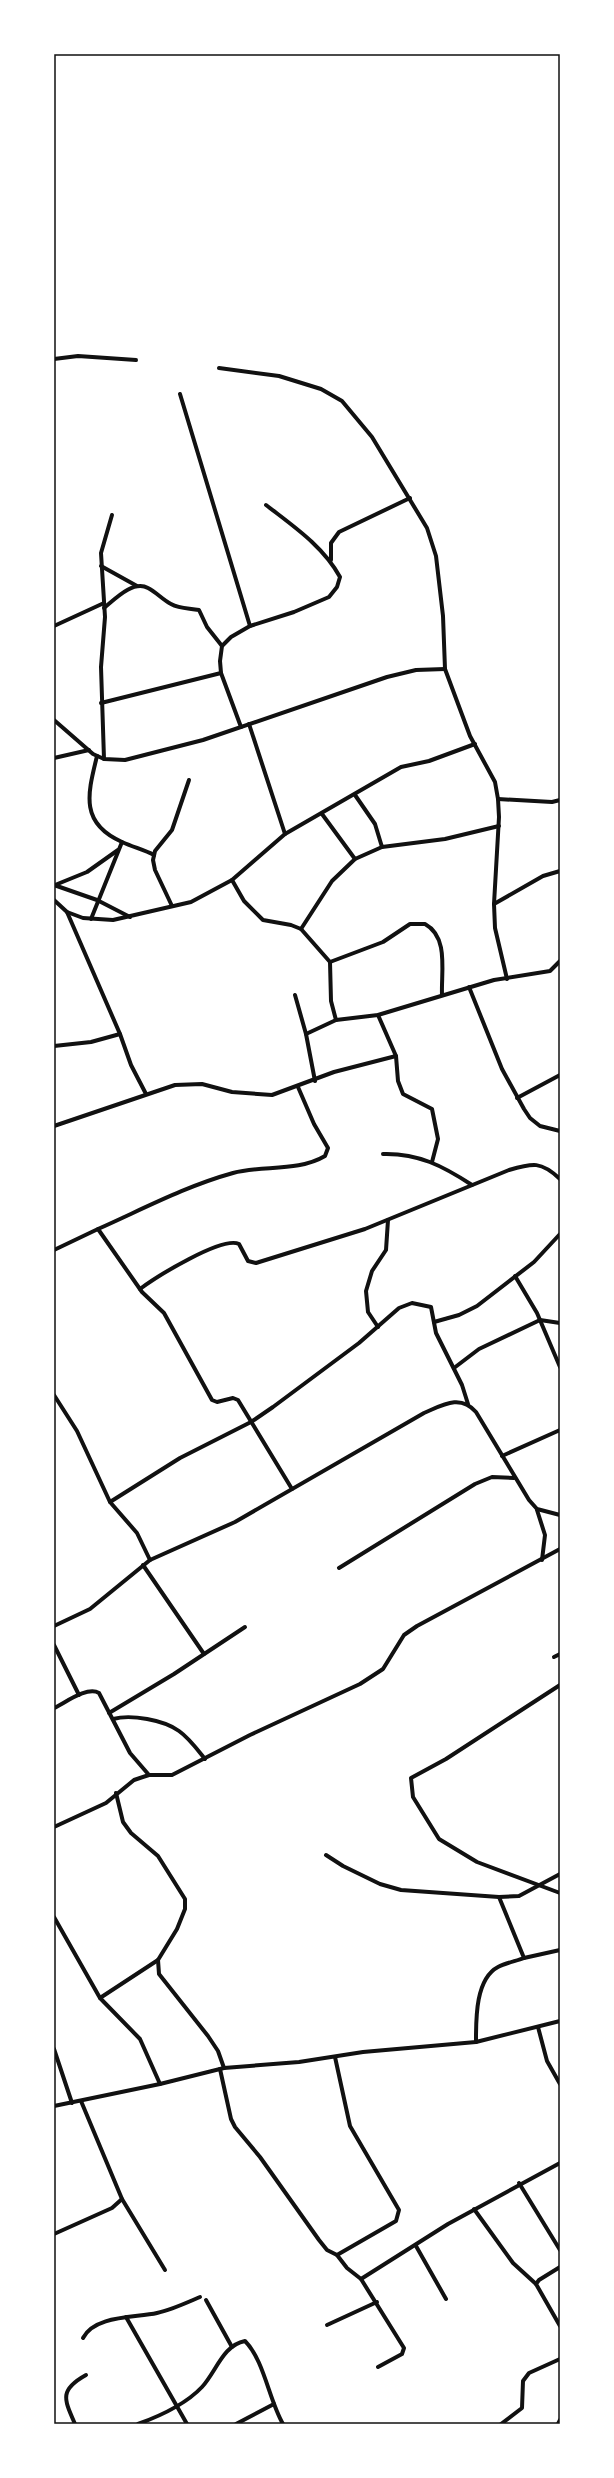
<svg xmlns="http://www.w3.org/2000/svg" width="614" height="2478" font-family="'IBM Plex Sans',sans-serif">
	<rect width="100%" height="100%" fill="#fff"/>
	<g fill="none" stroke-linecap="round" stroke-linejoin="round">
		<g stroke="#111" stroke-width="4">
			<path d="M 54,359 L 78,356 L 136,360"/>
			<path d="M 219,368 L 279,376 L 321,389 L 342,401 L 372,437 L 427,528 L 436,556 L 443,616 L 445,669 L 470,736 L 495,782 L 498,799 L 499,817 L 494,904 L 495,928 L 507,979"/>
			<path d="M 180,394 L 250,626"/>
			<path d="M 331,560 L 331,543 L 339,532 L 410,498"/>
			<path d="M 101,566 L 137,586"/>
			<path d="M 104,608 C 115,599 133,580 148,588 C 156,592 163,600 171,604 C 180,609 189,608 199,610 L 207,627 L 222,646"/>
			<path d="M 54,626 L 104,603"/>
			<path d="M 101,703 L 221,673"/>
			<path d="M 54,720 L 93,754 L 104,759 L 125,760 L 203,740 L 387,677 L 416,670 L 445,669"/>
			<path d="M 249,724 L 285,834"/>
			<path d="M 241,727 L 221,673 L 220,661 L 222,646 L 231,637 L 250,626 L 294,612 L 329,597 L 337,587 L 340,577 C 323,546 293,526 266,505"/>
			<path d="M 97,756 C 88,793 79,823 122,842 C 133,847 144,850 154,855"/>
			<path d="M 54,758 L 89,750"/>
			<path d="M 104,759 L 101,667 L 105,617 L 101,553 L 112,515"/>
			<path d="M 355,795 L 375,824 L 382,847 L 445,839 L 499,826"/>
			<path d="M 498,799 L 552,802 L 560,800"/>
			<path d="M 322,814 L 355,859"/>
			<path d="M 232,880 L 244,901 L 263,920 L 291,925 L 301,929 L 330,962 L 331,1001 L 336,1020"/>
			<path d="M 54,885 L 97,900 L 130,917"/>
			<path d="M 55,885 L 87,872 L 118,850"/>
			<path d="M 54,900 L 67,912 L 83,918 L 113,920 L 191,902 L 232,880 L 285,834 L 401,767 L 429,761 L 475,744"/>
			<path d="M 494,904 L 543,876 L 560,871"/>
			<path d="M 172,906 L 155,870 L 153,860 L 155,851 L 172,830 L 189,780"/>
			<path d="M 67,912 L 120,1034 L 131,1065 L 146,1094"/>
			<path d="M 91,919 L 122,842"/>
			<path d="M 301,929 L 332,881 L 355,859 L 382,847"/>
			<path d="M 330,962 L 383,942 L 410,924 L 425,924 C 449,937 441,972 442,995"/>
			<path d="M 469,987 L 502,1069 L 524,1109 L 530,1118 L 540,1126 L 560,1131"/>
			<path d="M 295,995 L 306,1034 L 315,1081"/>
			<path d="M 378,1015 L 396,1056 L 398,1081 L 403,1094 L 432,1109 L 438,1139 L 432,1162"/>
			<path d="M 306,1034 L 336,1020 L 378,1015 L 494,980 L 550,971 L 560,961"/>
			<path d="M 54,1046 L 91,1042 L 120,1034"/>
			<path d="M 517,1098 L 560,1075"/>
			<path d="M 54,1126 L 175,1085 L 202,1084 L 232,1092 L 272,1095 L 334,1072 L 396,1056"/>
			<path d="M 383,1154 C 418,1153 443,1166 472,1185"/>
			<path d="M 98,1229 C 143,1209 186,1186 233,1173 C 262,1165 298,1172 325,1156 L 328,1148 L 314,1124 L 298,1087"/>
			<path d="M 54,1250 L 98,1229 L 142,1292 L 164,1313 L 212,1400 L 217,1402 L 233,1398 L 238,1400 L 292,1489"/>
			<path d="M 515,1276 L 537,1313 L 560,1367"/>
			<path d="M 140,1289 C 156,1277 222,1236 239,1244 L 248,1261 L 256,1263 L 365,1229 L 509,1170 C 533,1163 541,1161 560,1179"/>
			<path d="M 434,1322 L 459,1315 L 477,1306 L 534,1262 L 560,1234"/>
			<path d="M 378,1327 L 368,1312 L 366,1291 L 372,1271 L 386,1250 L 388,1220"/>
			<path d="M 454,1368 L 479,1349 L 540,1320 L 560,1323"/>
			<path d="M 54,1395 L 77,1431 L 110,1502 L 137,1533 L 150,1560"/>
			<path d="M 502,1456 L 560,1430"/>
			<path d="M 110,1502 L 180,1458 L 251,1422 L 273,1407 L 359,1343 L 399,1308 L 412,1303 L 431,1307 L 436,1333 L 462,1385 L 468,1404"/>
			<path d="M 537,1510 L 545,1535 L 542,1560"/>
			<path d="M 143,1565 L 204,1654"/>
			<path d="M 339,1568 L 475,1484 L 492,1477 L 514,1478"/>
			<path d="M 54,1626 L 90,1609 L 150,1560 L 235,1522 L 424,1413 C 443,1405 460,1394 476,1412 L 529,1500 L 537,1509 L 560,1515"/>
			<path d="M 54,1645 L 79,1695"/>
			<path d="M 554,1657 L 560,1654"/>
			<path d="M 560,1685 L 446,1759 L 411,1778 L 413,1797 L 439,1839 L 477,1862 L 560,1893"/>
			<path d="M 54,1708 C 65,1703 87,1686 99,1693 L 130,1753 L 149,1775"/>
			<path d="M 109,1713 L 174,1674 L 245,1627"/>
			<path d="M 113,1719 C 131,1714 164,1720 179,1731 C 189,1738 197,1749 205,1759"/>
			<path d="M 116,1793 L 123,1822 L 131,1833 L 158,1856 L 185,1899 L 185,1909 L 177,1929 L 158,1960 L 159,1974 L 208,2036 L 218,2051 L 224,2068"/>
			<path d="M 54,1827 L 106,1803 L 134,1780 L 149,1775 L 172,1775 L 250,1735 L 360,1684 L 383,1669 L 404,1635 L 417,1626 L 560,1549"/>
			<path d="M 326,1855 L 343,1866 L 380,1884 L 401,1890 L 499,1897 L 519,1896 L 560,1874"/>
			<path d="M 54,1917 L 100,1998 L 140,2039 L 160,2084"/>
			<path d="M 524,1958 L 560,1950"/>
			<path d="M 100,1998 L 158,1960"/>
			<path d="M 538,2027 L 547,2061 L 560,2084"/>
			<path d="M 476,2042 C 476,2021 475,1979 498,1967 C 506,1963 516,1961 524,1958 L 499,1897"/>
			<path d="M 54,2049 L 72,2103"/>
			<path d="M 335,2057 L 350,2126 L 399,2210 L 396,2221 L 337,2255"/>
			<path d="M 220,2069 L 231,2119 L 235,2127 L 260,2157 L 319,2240 L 327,2250 L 337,2255 L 347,2268 L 361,2279 L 404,2348 L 402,2354 L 378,2367"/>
			<path d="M 81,2101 L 122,2199 L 165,2270"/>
			<path d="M 54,2106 L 160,2084 L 224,2068 L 299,2062 L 363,2052 L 476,2042 L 560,2021"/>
			<path d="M 519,2183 L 560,2250"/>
			<path d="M 474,2209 L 513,2263 L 536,2284"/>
			<path d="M 54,2234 L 112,2208 L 122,2199"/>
			<path d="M 416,2246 L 446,2299"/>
			<path d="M 560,2267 L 539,2280 L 536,2284 L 560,2326"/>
			<path d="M 361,2279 L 448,2224 L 560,2163"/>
			<path d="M 206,2300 L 232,2347"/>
			<path d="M 126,2317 L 187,2424"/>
			<path d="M 327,2325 L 377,2302"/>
			<path d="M 83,2338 C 95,2315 135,2318 157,2313 C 171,2310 186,2303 200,2297"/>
			<path d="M 75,2424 C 64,2399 59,2390 86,2375"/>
			<path d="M 138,2424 C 160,2416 185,2405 202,2387 C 216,2372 223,2345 245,2341 C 264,2360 269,2400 283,2424"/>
			<path d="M 236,2424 L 274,2404"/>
			<path d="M 501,2424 L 522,2408 L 523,2381 L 529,2373 L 560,2359"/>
			<path d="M 558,2424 L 560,2420"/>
		</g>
	</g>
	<rect width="614" height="2478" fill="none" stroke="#ffffff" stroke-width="110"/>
	<rect x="55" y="55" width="504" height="2368" fill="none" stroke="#111" stroke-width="1.5"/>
</svg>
